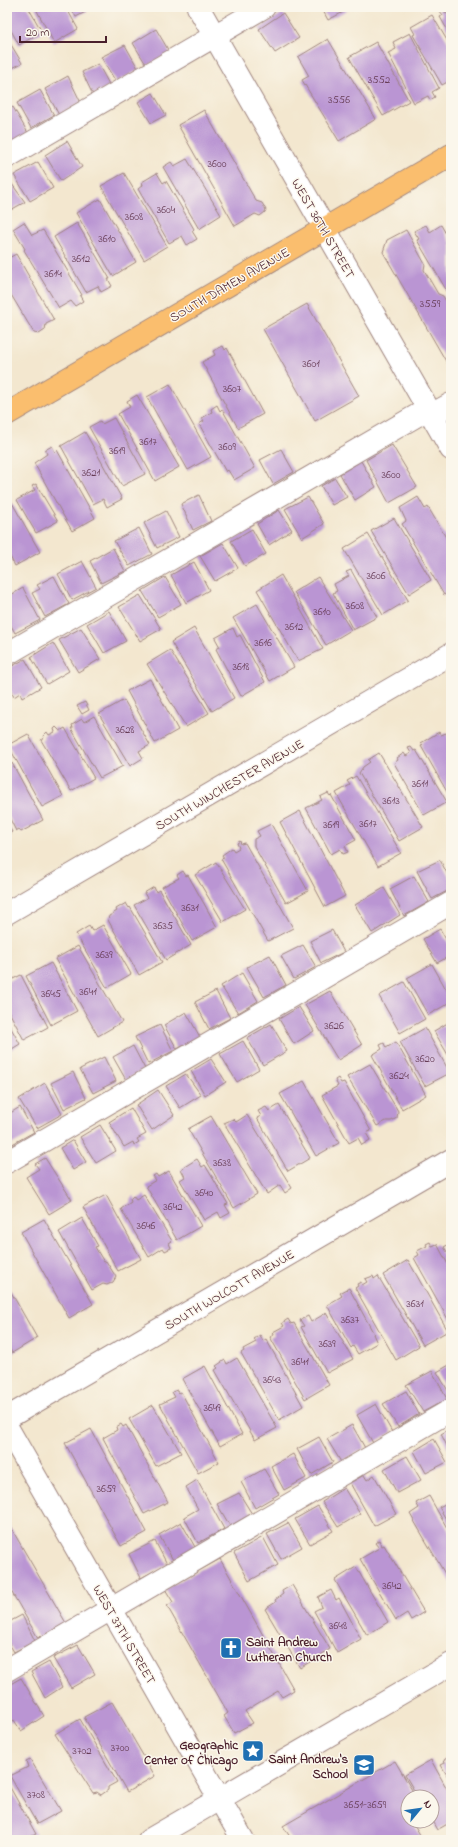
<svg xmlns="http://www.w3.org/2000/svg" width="458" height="1847" font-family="'Indie Flower',sans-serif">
	<rect width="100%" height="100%" fill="#fbf7ec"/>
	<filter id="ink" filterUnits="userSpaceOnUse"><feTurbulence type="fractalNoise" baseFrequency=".025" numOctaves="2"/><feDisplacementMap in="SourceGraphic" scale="8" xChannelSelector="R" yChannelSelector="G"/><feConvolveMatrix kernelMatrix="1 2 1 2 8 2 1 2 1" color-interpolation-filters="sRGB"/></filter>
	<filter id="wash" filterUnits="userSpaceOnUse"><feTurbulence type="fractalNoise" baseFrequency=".012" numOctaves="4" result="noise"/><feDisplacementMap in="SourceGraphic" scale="16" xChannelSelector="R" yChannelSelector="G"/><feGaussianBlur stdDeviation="0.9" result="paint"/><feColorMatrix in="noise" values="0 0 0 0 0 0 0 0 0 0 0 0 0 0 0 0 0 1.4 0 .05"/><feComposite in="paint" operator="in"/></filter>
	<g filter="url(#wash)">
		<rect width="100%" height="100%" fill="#f3e7cf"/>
		<g id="blocks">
			<g fill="#ba95d3">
				<path d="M 7,7 L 28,7 L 42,32 L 19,45 L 7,23 Z"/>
				<path d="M 35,7 L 66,7 L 78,29 L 54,43 Z"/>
				<path d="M 70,7 L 95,7 L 76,17 Z"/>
				<path d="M 321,7 L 353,7 L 328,20 Z"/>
				<path d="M 443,8 L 446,14 L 451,11 L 451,36 L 440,17 L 443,15 L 439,10 Z"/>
				<path d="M 283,13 L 299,38 L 275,53 L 259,29 Z"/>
				<path d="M 432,15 L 451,47 L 451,80 L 442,85 L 413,35 L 415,34 L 411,27 Z"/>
				<path d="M 156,29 L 170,53 L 147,66 L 133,43 Z"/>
				<path d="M 410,33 L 439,88 L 432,92 L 435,97 L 430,100 L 428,96 L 414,103 L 388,53 L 396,49 L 393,42 Z"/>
				<path d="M 7,38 L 22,63 L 7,71 Z"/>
				<path d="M 328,39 L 376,119 L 339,141 L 302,80 L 309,76 L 298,57 Z"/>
				<path d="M 376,42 L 409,101 L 383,116 L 349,57 Z"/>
				<path d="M 125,45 L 139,70 L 116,82 L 101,57 Z"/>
				<path d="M 98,64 L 110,86 L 93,95 L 82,72 Z"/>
				<path d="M 68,76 L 81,103 L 59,115 L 45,89 Z"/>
				<path d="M 40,90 L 54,115 L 31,128 L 17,103 Z"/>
				<path d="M 153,93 L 166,115 L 151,123 L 138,102 Z"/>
				<path d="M 13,107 L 28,133 L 9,144 L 7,141 L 7,110 Z"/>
				<path d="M 204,110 L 256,201 L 262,203 L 266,210 L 265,212 L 260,216 L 255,214 L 235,226 L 178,125 Z"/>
				<path d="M 67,141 L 82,167 L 61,181 L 45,155 Z"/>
				<path d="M 187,159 L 221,215 L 199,229 L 163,167 L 171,162 L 174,166 Z"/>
				<path d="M 38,162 L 53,188 L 30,201 L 14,175 Z"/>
				<path d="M 124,173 L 167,246 L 144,260 L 101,186 Z"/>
				<path d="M 157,173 L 163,183 L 166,181 L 194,229 L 192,231 L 197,239 L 187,245 L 182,236 L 169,243 L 138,189 L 143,185 L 142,182 Z"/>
				<path d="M 9,180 L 25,202 L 7,212 L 7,181 Z"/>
				<path d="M 100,199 L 136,262 L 113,276 L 76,213 Z"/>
				<path d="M 24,222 L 32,235 L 43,230 L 82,295 L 80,296 L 83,301 L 75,306 L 71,301 L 59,308 L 24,250 L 25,249 L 13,229 Z"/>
				<path d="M 77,223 L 110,279 L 108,279 L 112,286 L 101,292 L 98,286 L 86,292 L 54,237 Z"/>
				<path d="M 426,225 L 430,232 L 441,225 L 451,243 L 451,298 L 417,240 L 419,239 L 414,231 Z"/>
				<path d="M 406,230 L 425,264 L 424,270 L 438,294 L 443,296 L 451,310 L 451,370 L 383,252 L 387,240 Z"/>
				<path d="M 16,254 L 54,320 L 46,324 L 45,330 L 39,334 L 34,333 L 7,288 L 7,259 Z"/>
				<path d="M 307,304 L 359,396 L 315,421 L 263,329 Z"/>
				<path d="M 223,346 L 225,350 L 227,348 L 263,414 L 238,428 L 202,362 L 215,355 L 213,351 Z"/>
				<path d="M 170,384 L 211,457 L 188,470 L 147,397 Z"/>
				<path d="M 137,395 L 179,467 L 155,481 L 118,414 L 130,407 L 127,401 Z"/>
				<path d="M 217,405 L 220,411 L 222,409 L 255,468 L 234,480 L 228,470 L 226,472 L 199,424 L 204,421 L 202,418 L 212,412 L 211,409 Z"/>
				<path d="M 114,418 L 145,474 L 122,486 L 89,427 L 100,421 L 102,424 Z"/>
				<path d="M 85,432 L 122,499 L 107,507 L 103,499 L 93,504 L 61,446 Z"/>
				<path d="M 392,445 L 417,487 L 389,503 L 366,460 Z"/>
				<path d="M 52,446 L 55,452 L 57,450 L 95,518 L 72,531 L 34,463 L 47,454 L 45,450 Z"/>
				<path d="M 281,449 L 294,472 L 273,484 L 260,460 Z"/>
				<path d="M 361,461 L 376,487 L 355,500 L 340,474 Z"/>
				<path d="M 335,478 L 347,497 L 332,505 L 321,486 Z"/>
				<path d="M 36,484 L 58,521 L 36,533 L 17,500 L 35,490 L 32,486 Z"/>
				<path d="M 7,494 L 40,552 L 15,566 L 7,551 Z"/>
				<path d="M 199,495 L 211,521 L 193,530 L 181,504 Z"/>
				<path d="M 308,497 L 324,524 L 302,538 L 285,509 Z"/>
				<path d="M 418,497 L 425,509 L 428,507 L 451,546 L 451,591 L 444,595 L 402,524 L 406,521 L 400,508 Z"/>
				<path d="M 279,510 L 292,530 L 269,545 L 257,524 Z"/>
				<path d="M 166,511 L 179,537 L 157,548 L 144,523 Z"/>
				<path d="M 394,518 L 431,580 L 409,594 L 371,531 Z"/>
				<path d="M 139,528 L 152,554 L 129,566 L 114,541 Z"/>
				<path d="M 252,529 L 266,554 L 245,566 L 231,541 Z"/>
				<path d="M 368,534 L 408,600 L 383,615 L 344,549 Z"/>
				<path d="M 223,543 L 238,568 L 215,581 L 200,556 Z"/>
				<path d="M 113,548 L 125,571 L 101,583 L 90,561 Z"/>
				<path d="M 82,561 L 96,587 L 72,600 L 58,574 Z"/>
				<path d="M 194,562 L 209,590 L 186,603 L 171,575 Z"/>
				<path d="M 351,570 L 377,617 L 353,630 L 333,593 L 337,591 L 334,584 L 349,576 L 346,572 Z"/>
				<path d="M 281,575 L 323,649 L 298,661 L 257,590 Z"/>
				<path d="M 54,576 L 69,604 L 45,617 L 32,593 L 40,589 L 37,585 Z"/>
				<path d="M 165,577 L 181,604 L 158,617 L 142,591 Z"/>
				<path d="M 318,577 L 351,630 L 326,645 L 294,592 Z"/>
				<path d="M 23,588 L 40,620 L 15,633 L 7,618 L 7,608 L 10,606 L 7,597 Z"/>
				<path d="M 140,595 L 161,629 L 140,641 L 119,607 Z"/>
				<path d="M 257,604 L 294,667 L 270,681 L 233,618 Z"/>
				<path d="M 109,611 L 126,641 L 104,653 L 87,624 Z"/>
				<path d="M 7,627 L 12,637 L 7,640 Z"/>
				<path d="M 81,628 L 100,659 L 78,672 L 59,640 Z"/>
				<path d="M 194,628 L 234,698 L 212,711 L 171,642 Z"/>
				<path d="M 233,628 L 237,637 L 240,635 L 265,682 L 241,696 L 216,649 L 220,647 L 215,638 Z"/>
				<path d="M 53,643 L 69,671 L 47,684 L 31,657 Z"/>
				<path d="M 170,650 L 209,713 L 186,727 L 147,664 Z"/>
				<path d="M 25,659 L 41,687 L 22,698 L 20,693 L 14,697 L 7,684 L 7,669 Z"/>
				<path d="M 150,679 L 178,730 L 155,743 L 127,691 Z"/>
				<path d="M 124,700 L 150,745 L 139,751 L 143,758 L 130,766 L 99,714 Z"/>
				<path d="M 85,702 L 89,710 L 82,714 L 77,706 Z"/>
				<path d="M 94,716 L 123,766 L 100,778 L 71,728 L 73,728 L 72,725 L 82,719 L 84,722 Z"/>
				<path d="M 56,727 L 60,731 L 65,728 L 94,778 L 71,791 L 41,740 L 44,738 L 43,736 L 47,732 L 49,735 L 55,732 L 54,729 Z"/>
				<path d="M 439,732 L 441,735 L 446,733 L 451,742 L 451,799 L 421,746 L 423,745 L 421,743 Z"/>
				<path d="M 28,734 L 63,796 L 42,807 L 8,745 Z"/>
				<path d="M 411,747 L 414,751 L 416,750 L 447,802 L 424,815 L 394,763 L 398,760 L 397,758 L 404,753 L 406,756 L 411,753 L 408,748 Z"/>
				<path d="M 379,753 L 423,827 L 399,841 L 359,773 L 363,767 L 370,762 L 368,760 Z"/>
				<path d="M 7,761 L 9,765 L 12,763 L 43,820 L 21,832 L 19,829 L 16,831 L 7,813 Z"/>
				<path d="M 356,776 L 401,853 L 378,866 L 336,793 L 350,785 L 347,781 Z"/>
				<path d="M 328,793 L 330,796 L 331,795 L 356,840 L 345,846 L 348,852 L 343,854 L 340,849 L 331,854 L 306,808 L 322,800 L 320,797 Z"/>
				<path d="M 300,811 L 345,896 L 325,907 L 280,822 Z"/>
				<path d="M 7,823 L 12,832 L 7,835 Z"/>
				<path d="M 271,824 L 308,891 L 286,903 L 254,846 L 254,839 L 260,836 L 257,831 Z"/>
				<path d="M 240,841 L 241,844 L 245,843 L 293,928 L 268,941 L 221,859 L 224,858 L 222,855 L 232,848 L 234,851 L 239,848 L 237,843 Z"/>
				<path d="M 440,860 L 451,881 L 451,889 L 432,899 L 417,871 Z"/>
				<path d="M 216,862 L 245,909 L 223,922 L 195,875 Z"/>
				<path d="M 183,871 L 186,876 L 188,875 L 217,927 L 192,941 L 162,887 L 179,878 L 177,875 Z"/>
				<path d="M 414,876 L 429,902 L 404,916 L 390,889 Z"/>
				<path d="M 154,887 L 156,892 L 159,890 L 191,945 L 166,960 L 134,905 L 147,898 L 144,893 Z"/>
				<path d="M 384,888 L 400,915 L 372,933 L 355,905 Z"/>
				<path d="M 126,903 L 129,908 L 130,907 L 162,962 L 139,975 L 108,920 L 109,916 L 117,911 L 116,909 Z"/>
				<path d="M 103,925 L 131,974 L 107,988 L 76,934 L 89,926 L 92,931 Z"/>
				<path d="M 440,929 L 451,948 L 451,955 L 437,963 L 423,939 Z"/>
				<path d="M 332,930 L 344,952 L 321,963 L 310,941 Z"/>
				<path d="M 303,945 L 316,967 L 294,979 L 281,956 Z"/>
				<path d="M 78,946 L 122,1022 L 98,1036 L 55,959 Z"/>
				<path d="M 270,955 L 286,985 L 264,997 L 247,967 Z"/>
				<path d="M 51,963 L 77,1011 L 51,1025 L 26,976 Z"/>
				<path d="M 432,964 L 451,998 L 451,1002 L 428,1015 L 407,978 Z"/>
				<path d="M 242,973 L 258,1001 L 238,1013 L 221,986 Z"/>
				<path d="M 21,975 L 48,1027 L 24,1040 L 7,1008 L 7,982 Z"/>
				<path d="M 404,982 L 425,1019 L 400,1033 L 379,996 Z"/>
				<path d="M 216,991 L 230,1018 L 209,1029 L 195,1002 Z"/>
				<path d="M 330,991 L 362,1045 L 338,1060 L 305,1005 Z"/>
				<path d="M 299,1007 L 314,1031 L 294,1044 L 279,1019 Z"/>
				<path d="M 186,1012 L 200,1037 L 177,1049 L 164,1025 Z"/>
				<path d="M 7,1021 L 20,1044 L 7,1052 Z"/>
				<path d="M 451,1021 L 451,1060 L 434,1031 Z"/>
				<path d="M 271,1024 L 287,1051 L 263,1065 L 247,1038 Z"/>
				<path d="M 160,1025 L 173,1051 L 148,1064 L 135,1037 Z"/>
				<path d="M 425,1028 L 450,1073 L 425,1086 L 400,1042 Z"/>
				<path d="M 243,1041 L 259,1069 L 237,1082 L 220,1054 Z"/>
				<path d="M 396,1042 L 426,1095 L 402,1109 L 372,1055 L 382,1049 L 380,1045 L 384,1043 L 386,1048 Z"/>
				<path d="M 133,1046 L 145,1069 L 126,1080 L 113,1057 Z"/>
				<path d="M 104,1057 L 116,1081 L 93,1093 L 80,1069 Z"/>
				<path d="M 211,1059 L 226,1082 L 205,1095 L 191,1071 Z"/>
				<path d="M 370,1064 L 398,1111 L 397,1118 L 391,1121 L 386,1121 L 377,1126 L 347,1077 Z"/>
				<path d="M 73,1072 L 86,1098 L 64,1109 L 51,1083 Z"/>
				<path d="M 186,1074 L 201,1095 L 180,1108 L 166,1086 Z"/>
				<path d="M 338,1078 L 341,1083 L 344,1082 L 371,1131 L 366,1133 L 370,1140 L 362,1145 L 358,1138 L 349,1143 L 322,1095 L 338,1086 L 335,1080 Z"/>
				<path d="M 304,1081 L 339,1143 L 316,1156 L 280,1094 Z"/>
				<path d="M 45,1083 L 62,1114 L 37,1128 L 19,1099 Z"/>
				<path d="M 158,1090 L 174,1115 L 152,1130 L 136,1105 Z"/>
				<path d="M 279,1105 L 310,1158 L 288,1171 L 257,1118 L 261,1116 L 258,1111 L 266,1107 L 269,1111 Z"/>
				<path d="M 20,1107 L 34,1132 L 7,1147 L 7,1115 Z"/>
				<path d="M 131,1108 L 146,1134 L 137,1139 L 139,1142 L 134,1145 L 133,1142 L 124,1147 L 109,1122 Z"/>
				<path d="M 247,1115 L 292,1188 L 285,1193 L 280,1185 L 267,1194 L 224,1123 L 233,1119 L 236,1122 Z"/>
				<path d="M 211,1116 L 257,1194 L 234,1208 L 188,1129 Z"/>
				<path d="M 100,1125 L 116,1151 L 96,1163 L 80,1137 Z"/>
				<path d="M 73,1140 L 86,1162 L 73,1170 L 60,1148 Z"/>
				<path d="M 45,1158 L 72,1200 L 49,1214 L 26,1177 L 39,1169 L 35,1164 Z"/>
				<path d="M 197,1159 L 202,1167 L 205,1165 L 228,1204 L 225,1205 L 230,1213 L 221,1218 L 218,1212 L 204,1220 L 180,1180 L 185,1177 L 181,1169 Z"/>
				<path d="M 169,1171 L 201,1226 L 177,1240 L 146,1186 L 156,1180 L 153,1176 L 156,1174 L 158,1177 Z"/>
				<path d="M 106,1195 L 141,1259 L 118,1271 L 83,1207 Z"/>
				<path d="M 144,1195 L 172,1241 L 169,1243 L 171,1248 L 165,1251 L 163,1248 L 149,1257 L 121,1209 L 131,1202 L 130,1199 L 133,1196 L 136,1200 Z"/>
				<path d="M 82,1218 L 98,1246 L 95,1247 L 104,1262 L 106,1261 L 116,1277 L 113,1282 L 107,1285 L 103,1284 L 92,1290 L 59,1232 Z"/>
				<path d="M 44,1219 L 93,1304 L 69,1318 L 21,1232 Z"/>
				<path d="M 430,1242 L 432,1246 L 437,1244 L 451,1270 L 451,1320 L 449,1321 L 414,1258 L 419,1255 L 417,1251 L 427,1246 L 426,1244 Z"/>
				<path d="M 451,1243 L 451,1258 L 444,1247 Z"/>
				<path d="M 408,1260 L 448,1331 L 423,1345 L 383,1275 Z"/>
				<path d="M 373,1276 L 374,1279 L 378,1276 L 419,1346 L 396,1360 L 355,1288 L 358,1286 L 357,1284 L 361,1282 L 362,1285 L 367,1282 L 365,1279 Z"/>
				<path d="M 7,1285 L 37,1338 L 12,1353 L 7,1344 Z"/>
				<path d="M 349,1288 L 374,1334 L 373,1334 L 377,1343 L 358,1354 L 353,1346 L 351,1348 L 327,1305 L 342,1296 L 340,1293 Z"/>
				<path d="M 326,1313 L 353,1359 L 327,1373 L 301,1327 L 304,1326 L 300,1320 L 308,1316 L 311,1322 Z"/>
				<path d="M 288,1319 L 291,1324 L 294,1323 L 329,1385 L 305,1399 L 270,1337 L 274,1335 L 273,1332 L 284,1326 L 282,1323 Z"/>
				<path d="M 260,1335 L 263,1341 L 266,1339 L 303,1406 L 279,1420 L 241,1353 L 244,1351 L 243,1349 L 256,1342 L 254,1339 Z"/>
				<path d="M 237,1358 L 277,1428 L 255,1440 L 215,1370 L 218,1368 L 216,1366 L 225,1360 L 227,1364 Z"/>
				<path d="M 451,1364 L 451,1394 L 450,1394 L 437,1372 Z"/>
				<path d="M 205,1366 L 242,1434 L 220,1446 L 182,1379 Z"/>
				<path d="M 432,1371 L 447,1399 L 423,1412 L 406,1385 Z"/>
				<path d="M 177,1390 L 179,1393 L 181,1392 L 219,1462 L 198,1473 L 160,1404 L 175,1397 L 172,1392 Z"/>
				<path d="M 406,1391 L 419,1414 L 398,1427 L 383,1404 Z"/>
				<path d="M 376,1404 L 392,1432 L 373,1443 L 357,1415 Z"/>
				<path d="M 153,1405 L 181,1453 L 156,1466 L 129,1419 Z"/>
				<path d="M 121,1424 L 123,1427 L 126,1425 L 168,1502 L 144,1514 L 103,1438 L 117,1430 L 116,1427 Z"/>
				<path d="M 352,1425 L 365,1448 L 341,1462 L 327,1439 Z"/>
				<path d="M 451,1428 L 451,1454 L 441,1434 Z"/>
				<path d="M 91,1429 L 147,1532 L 121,1546 L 65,1443 Z"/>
				<path d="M 319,1437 L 333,1462 L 311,1475 L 297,1449 Z"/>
				<path d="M 434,1439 L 447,1462 L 426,1473 L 414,1451 Z"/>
				<path d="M 293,1454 L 306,1478 L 284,1490 L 271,1466 Z"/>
				<path d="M 407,1456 L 421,1480 L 397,1493 L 384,1469 Z"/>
				<path d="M 264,1469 L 279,1494 L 255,1508 L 241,1482 Z"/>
				<path d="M 364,1475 L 367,1480 L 374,1475 L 396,1514 L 374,1526 L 350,1483 Z"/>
				<path d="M 197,1480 L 224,1529 L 198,1543 L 184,1517 L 198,1509 L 186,1487 Z"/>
				<path d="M 344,1488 L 360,1514 L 338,1527 L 322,1502 Z"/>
				<path d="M 239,1493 L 252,1514 L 230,1526 L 217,1504 Z"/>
				<path d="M 429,1496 L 451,1535 L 451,1584 L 410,1514 L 419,1508 L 416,1503 Z"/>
				<path d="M 451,1501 L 451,1528 L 439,1507 Z"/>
				<path d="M 318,1506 L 333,1531 L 310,1544 L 295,1519 Z"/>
				<path d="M 7,1521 L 66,1623 L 38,1638 L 7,1584 Z"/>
				<path d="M 181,1522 L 195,1547 L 173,1560 L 159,1535 Z"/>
				<path d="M 288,1523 L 302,1547 L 281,1559 L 267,1534 Z"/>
				<path d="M 263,1537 L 278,1565 L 249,1581 L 234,1553 Z"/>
				<path d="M 379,1540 L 382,1546 L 384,1545 L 424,1612 L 411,1620 L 407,1613 L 396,1620 L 360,1559 L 379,1548 L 375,1543 Z"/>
				<path d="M 155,1541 L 167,1564 L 141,1578 L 129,1554 Z"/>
				<path d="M 220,1559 L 294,1690 L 282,1697 L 278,1691 L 245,1711 L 253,1723 L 234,1733 L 224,1716 L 228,1713 L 167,1606 L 173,1602 L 165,1589 Z"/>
				<path d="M 356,1567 L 388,1622 L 367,1635 L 335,1580 Z"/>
				<path d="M 292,1585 L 330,1649 L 300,1668 L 265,1609 L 276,1602 L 275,1600 L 283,1594 L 282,1591 Z"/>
				<path d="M 331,1590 L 336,1600 L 339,1598 L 361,1639 L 337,1653 L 314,1611 L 322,1607 L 318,1597 Z"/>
				<path d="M 22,1615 L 35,1641 L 14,1652 L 7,1640 L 7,1623 Z"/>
				<path d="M 78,1645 L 95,1674 L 71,1688 L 53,1658 Z"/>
				<path d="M 49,1662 L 62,1687 L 45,1698 L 31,1672 Z"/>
				<path d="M 21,1678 L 44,1716 L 21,1731 L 14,1720 L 11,1722 L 7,1715 L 7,1686 Z"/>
				<path d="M 112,1702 L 155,1776 L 127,1792 L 84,1717 Z"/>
				<path d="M 80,1719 L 117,1782 L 108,1787 L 108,1790 L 101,1795 L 97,1792 L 93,1793 L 55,1734 Z"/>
				<path d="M 451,1755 L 451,1782 L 441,1765 L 445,1763 L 444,1760 Z"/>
				<path d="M 30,1759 L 61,1811 L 37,1824 L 10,1776 L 28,1767 L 26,1761 Z"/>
				<path d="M 431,1760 L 451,1796 L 451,1822 L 437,1830 L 432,1821 L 432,1797 L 418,1797 L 405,1775 Z"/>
				<path d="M 395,1761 L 416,1797 L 408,1797 L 408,1821 L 412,1821 L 423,1840 L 292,1840 L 283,1826 Z"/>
				<path d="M 7,1782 L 36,1834 L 25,1840 L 9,1840 L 7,1837 Z"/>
			</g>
		</g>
	</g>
	<g filter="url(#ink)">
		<use href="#blocks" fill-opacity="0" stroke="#9e837d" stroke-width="1"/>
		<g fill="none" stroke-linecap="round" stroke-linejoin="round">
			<g stroke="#9e837d" stroke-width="24">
				<g id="minor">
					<path d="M 198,7 L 451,449"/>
					<path d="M 7,157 L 264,7"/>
					<path d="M 431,415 L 451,404"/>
					<path d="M 7,654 L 428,409"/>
					<path d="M 7,913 L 451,654"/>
					<path d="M 7,1162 L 451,903"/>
					<path d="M 7,1418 L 451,1160"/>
					<path d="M 7,1427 L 243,1840"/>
					<path d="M 7,1670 L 451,1410"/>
					<path d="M 149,1840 L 451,1664"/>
				</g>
			</g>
			<g stroke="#9e837d" stroke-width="24">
				<path id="major" d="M 7,414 L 451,155"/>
			</g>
			<use href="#minor" stroke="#fff" stroke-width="22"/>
			<use href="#major" stroke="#fabe6e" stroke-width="22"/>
		</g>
	</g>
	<defs>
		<g id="church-square" transform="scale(1.15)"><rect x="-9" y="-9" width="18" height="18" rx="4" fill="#1f6fb2" stroke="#fbf7ec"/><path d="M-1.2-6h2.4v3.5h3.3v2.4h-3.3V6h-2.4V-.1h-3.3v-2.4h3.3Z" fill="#fff"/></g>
		<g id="sight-square" transform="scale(1.15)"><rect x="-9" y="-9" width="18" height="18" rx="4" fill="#1f6fb2" stroke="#fbf7ec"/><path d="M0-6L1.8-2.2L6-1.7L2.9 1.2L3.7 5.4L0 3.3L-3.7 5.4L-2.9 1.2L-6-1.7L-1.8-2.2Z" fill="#fff"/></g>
		<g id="school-square" transform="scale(1.15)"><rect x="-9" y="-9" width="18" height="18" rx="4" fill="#1f6fb2" stroke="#fbf7ec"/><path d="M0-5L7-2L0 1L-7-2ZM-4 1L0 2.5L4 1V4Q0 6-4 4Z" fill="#fff"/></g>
	</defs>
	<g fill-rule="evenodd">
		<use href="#church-square" x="231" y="1648"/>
		<use href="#sight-square" x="253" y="1751"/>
		<use href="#school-square" x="364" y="1765"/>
	</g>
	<g text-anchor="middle" stroke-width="3" stroke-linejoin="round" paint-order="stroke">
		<g font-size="11" fill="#663c55">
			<text x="379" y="83">3552</text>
			<text x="339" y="103">3556</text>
			<text x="217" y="167">3600</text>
			<text x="166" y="213">3604</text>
			<text x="134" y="220">3608</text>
			<text x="107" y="242">3610</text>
			<text x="81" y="262">3612</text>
			<text x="53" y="277">3614</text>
			<text x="430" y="307">3559</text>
			<text x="311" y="367">3601</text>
			<text x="232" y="392">3607</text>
			<text x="148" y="445">3617</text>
			<text x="227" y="450">3609</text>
			<text x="117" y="454">3619</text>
			<text x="91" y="476">3621</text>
			<text x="391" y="478">3600</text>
			<text x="376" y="579">3606</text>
			<text x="355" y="609">3608</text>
			<text x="322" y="615">3610</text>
			<text x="294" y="630">3612</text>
			<text x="263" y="646">3616</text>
			<text x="241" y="670">3618</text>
			<text x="125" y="733">3628</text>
			<text x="420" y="787">3611</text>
			<text x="391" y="804">3613</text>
			<text x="368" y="827">3617</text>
			<text x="331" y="828">3619</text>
			<text x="190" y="911">3631</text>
			<text x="163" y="929">3635</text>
			<text x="104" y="958">3639</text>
			<text x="88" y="995">3641</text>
			<text x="51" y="997">3645</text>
			<text x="334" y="1029">3626</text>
			<text x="425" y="1062">3620</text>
			<text x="399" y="1079">3624</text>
			<text x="222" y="1166">3638</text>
			<text x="204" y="1196">3640</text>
			<text x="173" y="1210">3642</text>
			<text x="146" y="1229">3646</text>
			<text x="415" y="1307">3631</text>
			<text x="350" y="1323">3637</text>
			<text x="327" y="1347">3639</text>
			<text x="300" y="1365">3641</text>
			<text x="272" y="1383">3643</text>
			<text x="212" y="1411">3649</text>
			<text x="106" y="1492">3659</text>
			<text x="392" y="1589">3642</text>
			<text x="338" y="1629">3648</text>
			<text x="120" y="1751">3700</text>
			<text x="82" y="1754">3702</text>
			<text x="36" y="1798">3708</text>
			<text x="365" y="1808">3651-3659</text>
		</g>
		<g font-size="13" fill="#4a1f2b" stroke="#fbf7ec">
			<text transform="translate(324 228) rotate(60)" y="5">WEST 36TH STREET</text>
			<text transform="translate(229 284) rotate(-30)" y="5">SOUTH DAMEN AVENUE</text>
			<text transform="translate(229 784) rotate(-30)" y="5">SOUTH WINCHESTER AVENUE</text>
			<text transform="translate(229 1289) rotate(-30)" y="5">SOUTH WOLCOTT AVENUE</text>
			<text transform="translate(125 1634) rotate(60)" y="5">WEST 37TH STREET</text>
		</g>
		<g font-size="13" font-weight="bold" fill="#4a1f2b" stroke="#fbf7ec" text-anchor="end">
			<text x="246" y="1646" text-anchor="start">Saint Andrew<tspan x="246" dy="15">Lutheran Church</tspan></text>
			<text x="238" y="1749">Geographic<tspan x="238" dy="15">Center of Chicago</tspan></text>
			<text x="348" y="1763">Saint Andrew's<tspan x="348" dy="15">School</tspan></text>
		</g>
	</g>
	<rect width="458" height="1847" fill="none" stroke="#fbf7ec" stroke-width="24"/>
	<g transform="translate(420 1809) rotate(61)"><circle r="19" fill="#fbf7ec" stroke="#b4a19f"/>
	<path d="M0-3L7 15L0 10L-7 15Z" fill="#1f6fb2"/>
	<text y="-6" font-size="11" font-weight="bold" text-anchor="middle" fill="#4a1f2b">N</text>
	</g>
	<path d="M20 36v6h86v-6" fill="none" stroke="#4a1f2b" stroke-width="2"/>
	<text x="26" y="36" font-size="12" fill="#4a1f2b" stroke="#fbf7ec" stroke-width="3" paint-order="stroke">20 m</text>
</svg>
